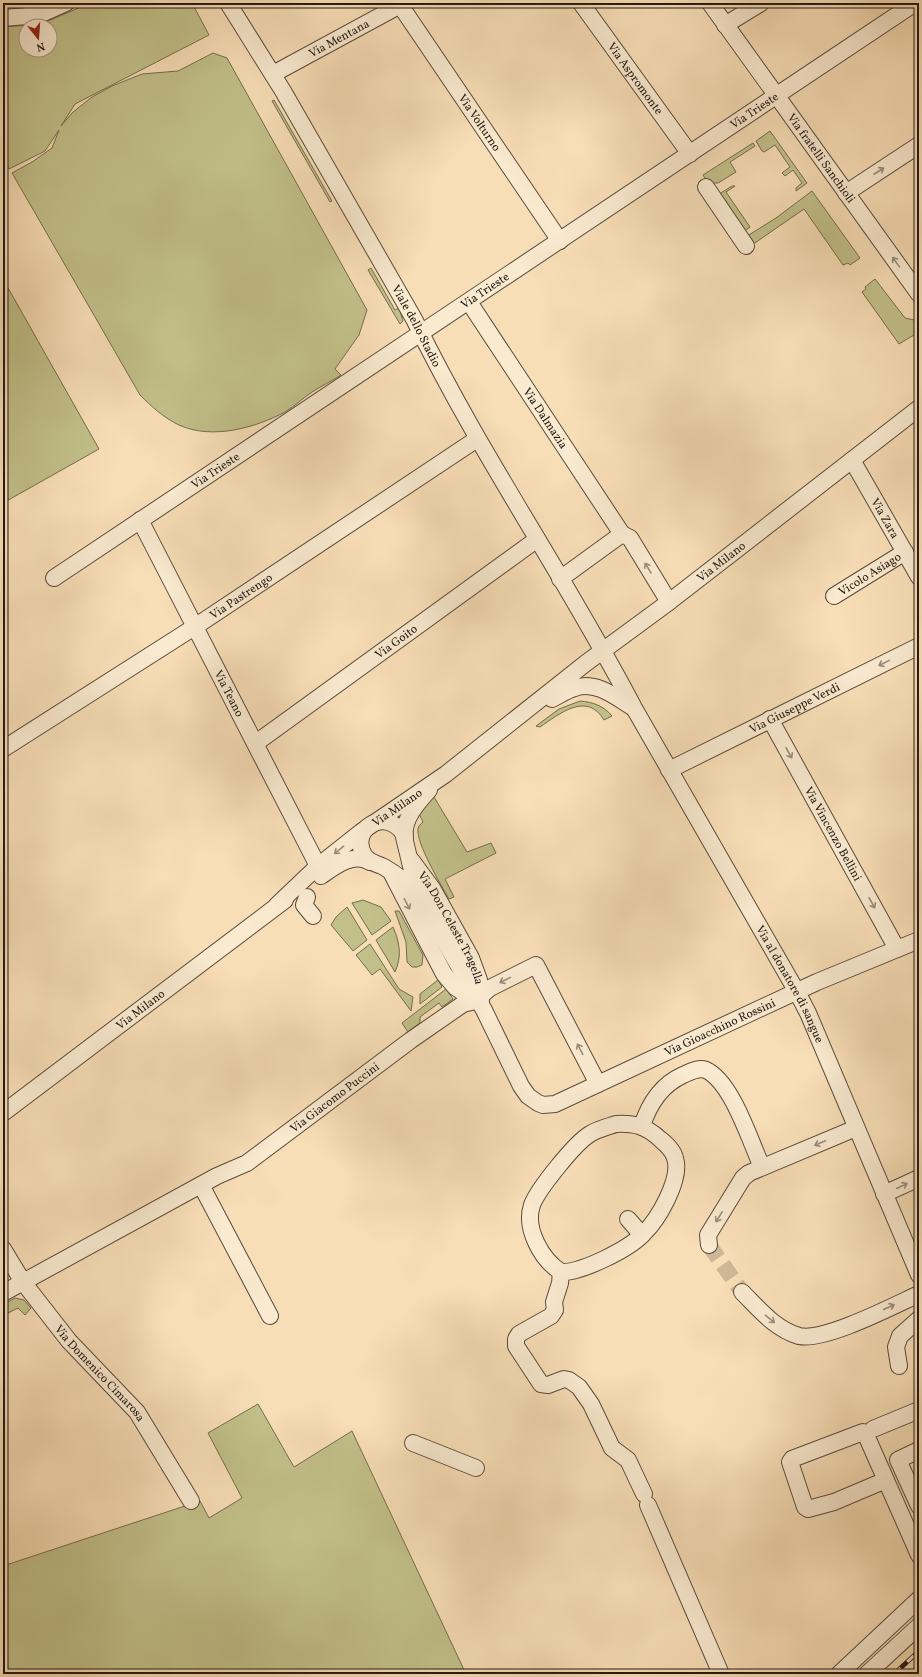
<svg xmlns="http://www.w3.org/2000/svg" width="922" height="1677" font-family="Vollkorn,serif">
	<rect width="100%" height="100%" fill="#f8deb7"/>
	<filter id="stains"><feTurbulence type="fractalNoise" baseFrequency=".005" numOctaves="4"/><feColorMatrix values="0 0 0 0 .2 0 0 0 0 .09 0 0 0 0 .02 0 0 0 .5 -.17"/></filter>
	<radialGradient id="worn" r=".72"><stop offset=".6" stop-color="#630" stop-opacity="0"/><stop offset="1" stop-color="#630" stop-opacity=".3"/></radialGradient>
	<g fill="#c2c08a" stroke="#736d4e" fill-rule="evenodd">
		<path d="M 90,3 L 192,3 L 209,35 L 75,104 L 61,126 L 72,113 L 92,97 L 112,86 L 142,74 L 178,71 L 213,53 L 227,58 L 367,310 L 359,335 L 335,369 L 341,375 C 332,381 321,386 312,392 C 303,398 295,406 285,412 C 255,428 212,440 179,425 C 164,418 151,406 140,395 L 12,173 L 32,162 L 52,148 L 59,130 L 45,151 L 9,169 L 3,158 L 3,27 L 41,24 ZM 26,26 L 50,26 L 50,50 L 26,50 Z"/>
		<path d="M 274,100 L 332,201 L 330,202 L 272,101 Z"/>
		<path d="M 770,131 L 807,183 L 796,191 L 796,188 L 802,183 L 793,170 L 785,176 L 782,173 L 790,167 L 775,145 L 764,152 L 762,151 L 756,141 Z"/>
		<path d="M 753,143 L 755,146 L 730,162 L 736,172 L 718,183 L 708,183 L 703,175 Z"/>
		<path d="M 732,186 L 735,186 L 726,192 L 750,227 L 742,233 L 716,196 Z"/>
		<path d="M 812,191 L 860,258 L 850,265 L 848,263 L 843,265 L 804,209 L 749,247 L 744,238 L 776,218 Z"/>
		<path d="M 371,268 L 395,310 L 399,308 L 403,321 L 400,324 L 368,270 Z"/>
		<path d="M 3,279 L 99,449 L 3,503 Z"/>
		<path d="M 875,279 L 905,318 L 919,321 L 919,332 L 899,344 L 862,292 L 866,289 L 865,287 Z"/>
		<path d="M 580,701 C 593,702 604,706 612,716 L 604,720 C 587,691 559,714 540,727 L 536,726 L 559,709 Z"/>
		<path d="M 434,797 L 467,852 L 491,843 L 496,853 L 445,879 L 454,897 L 449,899 C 441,885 416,843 418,829 C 418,826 421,824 423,822 L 418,812 Z"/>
		<path d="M 363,900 L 381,907 L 391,921 L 372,935 L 352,903 Z"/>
		<path d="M 347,907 L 367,940 L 353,951 L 331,925 L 336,917 Z"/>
		<path d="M 395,911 L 399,911 L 423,955 L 422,965 L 417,967 L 412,967 L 407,962 L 406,942 Z"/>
		<path d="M 393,927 C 400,943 402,956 395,972 L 376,940 Z"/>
		<path d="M 370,944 L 399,989 L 413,997 L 411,1011 L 380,969 L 372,975 L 356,955 Z"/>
		<path d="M 438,980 L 442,987 L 420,1004 L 420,994 Z"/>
		<path d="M 446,989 L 453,999 L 442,1007 L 439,1003 L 420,1017 L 420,1023 L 408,1032 L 402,1023 Z"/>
		<path d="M 15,1298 L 24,1300 L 31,1308 L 25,1315 L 18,1308 L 8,1313 L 6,1303 Z"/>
		<path d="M 258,1404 L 294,1467 L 352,1431 L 466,1674 L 3,1674 L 3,1566 L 200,1501 L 209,1518 L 242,1498 L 208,1433 Z"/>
	</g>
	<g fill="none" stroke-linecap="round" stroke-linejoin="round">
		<path stroke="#ceb796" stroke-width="16" stroke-dasharray="16 8" stroke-linecap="butt" d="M 709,1245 L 742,1292"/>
		<g stroke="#594b3c" stroke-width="18">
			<g id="minor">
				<path id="s1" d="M 228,3 L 283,91 L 414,319 C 479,453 565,576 634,708 L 797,992 L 808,1013 L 919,1275"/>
				<path id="s2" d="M 581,3 L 690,154"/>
				<path id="s3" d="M 710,3 L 919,294"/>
				<path id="s4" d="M 400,5 L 560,241"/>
				<path d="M 3,18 L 39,15 L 66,3"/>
				<path d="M 725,25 L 761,3"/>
				<path id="s5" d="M 273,74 L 404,3"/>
				<path d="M 706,187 L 746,246"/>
				<path d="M 846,193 L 919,145"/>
				<path id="s6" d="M 469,302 L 622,534"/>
				<path id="s7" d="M 852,460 L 919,577"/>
				<path id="s8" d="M 140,520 L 318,866"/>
				<path id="s9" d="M 54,578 L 915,3"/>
				<path d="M 560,579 L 622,534 L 630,538 L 669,602"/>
				<path id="s10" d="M 834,596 L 905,552"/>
				<path d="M 552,699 C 560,695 567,690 575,688 C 595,680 616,697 632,707"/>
				<path id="s11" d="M 770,719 L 897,949"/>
				<path id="s12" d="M 256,743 L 536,540"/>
				<path id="s13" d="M 3,749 L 196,626 L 477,439"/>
				<path id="s14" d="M 669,770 L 919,646"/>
				<path d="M 405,837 C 402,820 418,802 429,790"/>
				<path id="s15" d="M 412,861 L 432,888 L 471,958 L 479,980 L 481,1002"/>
				<path d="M 392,874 L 444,974 L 455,987 L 476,1001"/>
				<path d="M 321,876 C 335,866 353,852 370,862"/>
				<path id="s16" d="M 418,895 C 409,884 396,874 384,867 C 376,863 369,863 364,855 C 349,829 385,807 403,833 L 418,895 L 484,1010 L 521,1086 L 528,1096 L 538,1103 L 543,1105 L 555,1104 L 817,982 L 919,940"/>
				<path d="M 307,897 L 304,905 L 313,916"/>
				<path id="s17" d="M 277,905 L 318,866 L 361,832 L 446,774 L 586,663 L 669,602 L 919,408"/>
				<path d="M 475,1001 L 490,988 L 536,965 L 598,1084"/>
				<path id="s18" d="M 3,1113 L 285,900"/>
				<path d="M 616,1124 C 634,1123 646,1126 660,1139 C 666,1144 673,1150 675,1158 C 682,1179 658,1220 643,1234 C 629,1249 581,1273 561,1272 C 542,1260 524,1229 532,1205 C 538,1189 575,1143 590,1134 C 598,1129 607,1127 616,1124 Z"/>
				<path d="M 642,1126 C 649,1104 661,1085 683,1075 C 690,1072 698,1067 706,1070 C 732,1082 750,1141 762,1167"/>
				<path d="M 201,1185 L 270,1316"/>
				<path d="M 884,1194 L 919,1178"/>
				<path d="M 628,1219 L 642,1235"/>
				<path d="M 709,1245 L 708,1235 L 743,1178 L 749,1173 L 856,1128"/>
				<path id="s19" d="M 3,1249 L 23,1282 L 69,1341 L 137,1412 L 191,1501"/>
				<path d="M 561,1272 L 560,1283 L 554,1302 L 555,1310 L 551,1316 L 519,1334 L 516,1339 L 516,1346 L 541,1384 L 548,1385 L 564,1379 L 569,1380 L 579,1387 L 591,1404 L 612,1448 L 628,1460 L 644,1494"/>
				<path d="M 742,1292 C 759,1309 775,1329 799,1336 C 824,1342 895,1305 919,1294"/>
				<path id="s20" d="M 3,1293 L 217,1176 L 247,1163 L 411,1040 L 463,1004 L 475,1001"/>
				<path d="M 899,1366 L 896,1347 L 900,1336 L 919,1319"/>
				<path d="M 873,1429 L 919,1410"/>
				<path d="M 413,1443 L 476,1468"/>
				<path d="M 919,1450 L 898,1460 L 919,1506"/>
				<path d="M 886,1480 L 834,1502 L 808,1509 L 805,1507 L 790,1462 L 792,1459 L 863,1432 L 866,1435 L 919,1555"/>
				<path d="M 648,1505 L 721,1674"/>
				<path d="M 839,1674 L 919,1599"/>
				<path d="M 867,1674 L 919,1626"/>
			</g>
		</g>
		<use href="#minor" stroke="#faead0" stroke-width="16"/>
		<g stroke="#241a13" stroke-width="4.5">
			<g id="rail">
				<path d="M 894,1674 L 919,1651"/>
				<path d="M 911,1674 L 919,1666"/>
			</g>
		</g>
		<use href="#rail" stroke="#faead0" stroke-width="3" stroke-dasharray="9" stroke-linecap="butt"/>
	</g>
	<defs><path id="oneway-shaft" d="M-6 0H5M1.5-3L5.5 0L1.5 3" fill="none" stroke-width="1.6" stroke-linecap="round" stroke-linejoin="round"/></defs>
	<g stroke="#9a8c7b">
		<use href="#oneway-shaft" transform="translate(879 171) rotate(-33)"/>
		<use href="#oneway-shaft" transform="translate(896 262) rotate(-126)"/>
		<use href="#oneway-shaft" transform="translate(648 568) rotate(-121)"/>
		<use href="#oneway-shaft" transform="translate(884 663) rotate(154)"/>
		<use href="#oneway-shaft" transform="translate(789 753) rotate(61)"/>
		<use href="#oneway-shaft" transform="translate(339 850) rotate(141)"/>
		<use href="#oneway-shaft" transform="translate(872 903) rotate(61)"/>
		<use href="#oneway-shaft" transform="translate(407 904) rotate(63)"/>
		<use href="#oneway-shaft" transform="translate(505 980) rotate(154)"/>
		<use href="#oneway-shaft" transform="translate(580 1049) rotate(-117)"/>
		<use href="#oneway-shaft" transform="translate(820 1143) rotate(157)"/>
		<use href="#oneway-shaft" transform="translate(902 1186) rotate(-25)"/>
		<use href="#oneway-shaft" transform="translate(719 1217) rotate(122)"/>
		<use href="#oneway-shaft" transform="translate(889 1307) rotate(-24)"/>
		<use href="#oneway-shaft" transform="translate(770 1319) rotate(39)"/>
	</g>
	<g text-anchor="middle" stroke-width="3" stroke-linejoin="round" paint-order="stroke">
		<g font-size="12" fill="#241a13" stroke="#faead0">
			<text dy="4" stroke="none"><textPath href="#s5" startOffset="75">Via Mentana</textPath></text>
			<text dy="4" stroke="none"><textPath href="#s2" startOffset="93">Via Aspromonte</textPath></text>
			<text dy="4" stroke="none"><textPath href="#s9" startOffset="842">Via Trieste</textPath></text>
			<text dy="4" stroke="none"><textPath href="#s4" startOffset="142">Via Volturno</textPath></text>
			<text dy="4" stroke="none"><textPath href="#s3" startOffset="191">Via fratelli Sanchioli</textPath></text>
			<text dy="4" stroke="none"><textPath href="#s9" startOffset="518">Via Trieste</textPath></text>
			<text dy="4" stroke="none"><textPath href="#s1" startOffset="374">Viale dello Stadio</textPath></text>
			<text dy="4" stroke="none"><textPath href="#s6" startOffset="139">Via Dalmazia</textPath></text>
			<text dy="4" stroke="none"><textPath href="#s9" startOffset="194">Via Trieste</textPath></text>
			<text dy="4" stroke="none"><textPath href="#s7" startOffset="67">Via Zara</textPath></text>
			<text dy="4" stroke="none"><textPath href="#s17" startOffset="562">Via Milano</textPath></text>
			<text dy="4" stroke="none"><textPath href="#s10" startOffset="42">Vicolo Asiago</textPath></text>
			<text dy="4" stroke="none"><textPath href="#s13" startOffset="283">Via Pastrengo</textPath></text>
			<text dy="4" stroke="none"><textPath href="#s12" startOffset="173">Via Goito</textPath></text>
			<text dy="4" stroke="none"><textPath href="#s8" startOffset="195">Via Teano</textPath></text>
			<text dy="4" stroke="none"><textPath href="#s14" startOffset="140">Via Giuseppe Verdi</textPath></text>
			<text dy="4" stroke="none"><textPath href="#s17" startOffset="155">Via Milano</textPath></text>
			<text dy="4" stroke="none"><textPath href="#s11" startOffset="131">Via Vincenzo Bellini</textPath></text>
			<text dy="4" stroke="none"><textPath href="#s15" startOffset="78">Via Don Celeste Tragella</textPath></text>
			<text dy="4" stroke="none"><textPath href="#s1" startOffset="1131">Via al donatore di sangue</textPath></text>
			<text dy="4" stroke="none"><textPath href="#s18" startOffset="172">Via Milano</textPath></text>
			<text dy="4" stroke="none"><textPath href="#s16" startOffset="644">Via Gioacchino Rossini</textPath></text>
			<text dy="4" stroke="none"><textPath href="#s20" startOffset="386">Via Giacomo Puccini</textPath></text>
			<text dy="4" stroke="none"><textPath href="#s19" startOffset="158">Via Domenico Cimarosa</textPath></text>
		</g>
	</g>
	<rect width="922" height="1677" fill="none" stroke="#f8deb7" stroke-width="16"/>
	<rect x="4" y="4" width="914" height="1669" fill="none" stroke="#241a13" stroke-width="2"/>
	<rect x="8" y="8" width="906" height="1661" fill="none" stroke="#241a13"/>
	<g transform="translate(38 38) rotate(163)"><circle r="19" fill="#faead0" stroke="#a49784"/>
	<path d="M0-3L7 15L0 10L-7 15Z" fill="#8f2418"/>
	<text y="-6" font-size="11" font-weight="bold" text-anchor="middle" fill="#241a13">N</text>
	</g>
	<rect width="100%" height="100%" filter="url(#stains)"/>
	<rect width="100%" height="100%" fill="url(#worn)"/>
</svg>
